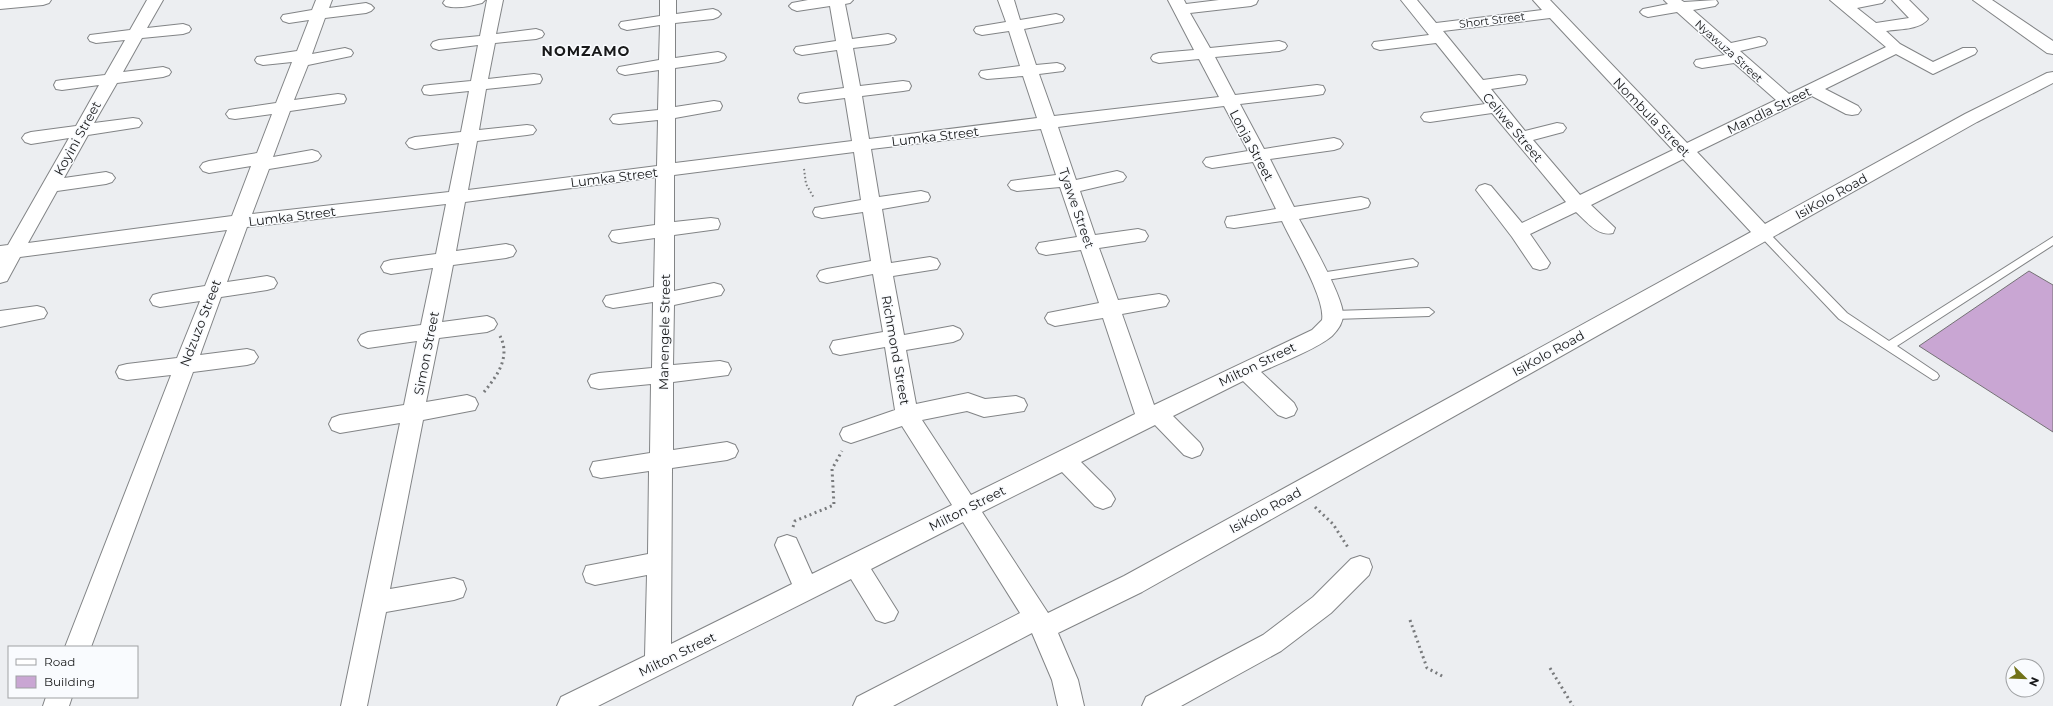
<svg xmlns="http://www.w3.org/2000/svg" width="2053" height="706" font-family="Montserrat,sans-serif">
	<rect width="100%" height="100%" fill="#eceef1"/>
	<path fill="#c9a6d3" stroke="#747275" d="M 2029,271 L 2053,285 L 2053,432 L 1919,346 Z"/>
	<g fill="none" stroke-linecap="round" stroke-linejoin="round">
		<g stroke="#828486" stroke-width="2">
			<g id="service">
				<path d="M 1764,231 L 1768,232 L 1847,313 L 1889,341 L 2053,237 L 2053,245 L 1897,346 L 1937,373 L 1939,376 L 1937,379 L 1933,380 L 1839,319 L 1760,236 L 1759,234 Z"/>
				<path d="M 1413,259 L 1418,263 L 1417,266 L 1320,281 L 1315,277 L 1320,273 Z"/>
				<path d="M 1429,308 L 1434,312 L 1429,316 L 1334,319 L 1329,315 L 1334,311 Z"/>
			</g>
		</g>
		<g stroke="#828486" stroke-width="2">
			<g id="minor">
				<path d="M 147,0 L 163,0 L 147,28 L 183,24 L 189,26 L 191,29 L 189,32 L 183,34 L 142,38 L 123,72 L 163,67 L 169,69 L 171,72 L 169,75 L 163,77 L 117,83 L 94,123 L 133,118 L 139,119 L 142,123 L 139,127 L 133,128 L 88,135 L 64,178 L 106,172 L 112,174 L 115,178 L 112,182 L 106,184 L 57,191 L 28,243 L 232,216 L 251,166 L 209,173 L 203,171 L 200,167 L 203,163 L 209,161 L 257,153 L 272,114 L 235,119 L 229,118 L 226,114 L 229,110 L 235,109 L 276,103 L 292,62 L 263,65 L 257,63 L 255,60 L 257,57 L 297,51 L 309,20 L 289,23 L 283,21 L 281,18 L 283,15 L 312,10 L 316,0 L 332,0 L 329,8 L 366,3 L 371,5 L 374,8 L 371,11 L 366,13 L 325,18 L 312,54 L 345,48 L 351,50 L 353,53 L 351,56 L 308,65 L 294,100 L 338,94 L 344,95 L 346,99 L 344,103 L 338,104 L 290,111 L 273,157 L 312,150 L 318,152 L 321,156 L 318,160 L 312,162 L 269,169 L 252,214 L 449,192 L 459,143 L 415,149 L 409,147 L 406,143 L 409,139 L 415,137 L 461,132 L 469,91 L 430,95 L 424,94 L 422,90 L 424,86 L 430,85 L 471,81 L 478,45 L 439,50 L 433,48 L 431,45 L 433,42 L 439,40 L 480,36 L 487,0 L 503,0 L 496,34 L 536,29 L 542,31 L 544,34 L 542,37 L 536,39 L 495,43 L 488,79 L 534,74 L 540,75 L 542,79 L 540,83 L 534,84 L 486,89 L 479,130 L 527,125 L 533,126 L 536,130 L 533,134 L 527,135 L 477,141 L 468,190 L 657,166 L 658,120 L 619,124 L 613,123 L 610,119 L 613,115 L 619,114 L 658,110 L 659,70 L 625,75 L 619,73 L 617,70 L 619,67 L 659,60 L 660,25 L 627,30 L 621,28 L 619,25 L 621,22 L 660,16 L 660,0 L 676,0 L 676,14 L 713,9 L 718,11 L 721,14 L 718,17 L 713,19 L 675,23 L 675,58 L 718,52 L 724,54 L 726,57 L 724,60 L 718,62 L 675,68 L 675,107 L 714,101 L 720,102 L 722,106 L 720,110 L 714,111 L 675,118 L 675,163 L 852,141 L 845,98 L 806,103 L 800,102 L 798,98 L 800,94 L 806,93 L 844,88 L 837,50 L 802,55 L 796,53 L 794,50 L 796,47 L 836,41 L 830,6 L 797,11 L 792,9 L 789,6 L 792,3 L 808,0 L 853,0 L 850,3 L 845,4 L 852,39 L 888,34 L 894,36 L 896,39 L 894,42 L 888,44 L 853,48 L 860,86 L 903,81 L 909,82 L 911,86 L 909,90 L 903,91 L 862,96 L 869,139 L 1037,118 L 1023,76 L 987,79 L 981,77 L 979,74 L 981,71 L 1020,66 L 1009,31 L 982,35 L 976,33 L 974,30 L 976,27 L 1006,22 L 998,0 L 1014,0 L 1020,20 L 1056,14 L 1062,16 L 1064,19 L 1062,22 L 1024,29 L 1036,65 L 1057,63 L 1063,65 L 1065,68 L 1063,71 L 1039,74 L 1054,116 L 1219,97 L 1199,59 L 1159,63 L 1153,61 L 1151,58 L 1153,55 L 1159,53 L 1194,50 L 1168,0 L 1184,0 L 1186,4 L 1219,0 L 1258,0 L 1256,4 L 1251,6 L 1190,13 L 1210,48 L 1279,41 L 1285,43 L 1287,46 L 1285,49 L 1279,51 L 1215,57 L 1235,95 L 1317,85 L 1323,86 L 1325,90 L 1323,94 L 1317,95 L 1240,104 L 1264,149 L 1334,138 L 1340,140 L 1343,144 L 1340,148 L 1334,150 L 1270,159 L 1294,207 L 1361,197 L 1368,199 L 1370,203 L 1368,207 L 1361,209 L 1299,219 C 1309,237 1344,298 1343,315 C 1343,323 1337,331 1332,336 C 1317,349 1280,363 1261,372 L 1294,403 L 1297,409 L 1294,415 L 1286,418 L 1278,415 L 1243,381 L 1173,416 L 1200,443 L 1203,449 L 1200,455 L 1192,458 L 1184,455 L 1155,425 L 1081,462 L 1111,492 L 1115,499 L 1111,506 L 1103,509 L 1095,506 L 1062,472 L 982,512 L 1048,613 L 1124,576 L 1751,232 L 1683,159 L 1591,205 L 1615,228 L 1613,233 C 1598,237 1586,221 1576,212 L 1530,234 L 1550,263 L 1547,268 L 1540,270 L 1533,268 L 1512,237 L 1476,190 L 1479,186 L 1485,184 L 1491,186 L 1522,223 L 1566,202 L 1492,113 L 1430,122 L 1424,121 L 1421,117 L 1424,113 L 1485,104 L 1436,43 L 1380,50 L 1374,48 L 1372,45 L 1374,42 L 1429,35 L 1401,0 L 1417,0 L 1436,23 L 1542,10 L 1533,0 L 1550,0 L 1687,143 L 1776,100 L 1734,63 L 1702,68 L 1696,66 L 1694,63 L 1696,60 L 1725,55 L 1677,12 L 1648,17 L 1643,15 L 1640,12 L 1643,9 L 1668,4 L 1664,0 L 1681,0 L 1684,2 L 1716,0 L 1718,3 L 1715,6 L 1693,10 L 1731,43 L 1759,37 L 1765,39 L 1767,42 L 1765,45 L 1740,51 L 1789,94 L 1886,47 L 1830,0 L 1885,0 L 1882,3 L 1857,8 L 1876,23 L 1909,18 L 1892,0 L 1909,0 L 1928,19 C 1920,30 1898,29 1886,31 L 1900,44 L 1933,62 L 1963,48 L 1975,48 L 1977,51 L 1975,54 L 1933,74 L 1896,54 L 1825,89 L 1858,106 L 1861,110 L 1858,114 L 1852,115 L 1846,114 L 1812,96 L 1697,152 L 1765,224 L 1965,114 L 2047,73 L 2053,72 L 2053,83 L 1977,122 L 1142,592 L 1058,633 L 1078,680 L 1084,706 L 1058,706 L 1052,680 L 1032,633 L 893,706 L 853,706 L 857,697 L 1020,613 L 963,522 L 871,569 L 898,612 L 894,620 L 885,623 L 876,620 L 851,579 L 598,706 L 557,706 L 561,697 L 645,656 L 647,575 L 595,585 L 586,582 L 583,574 L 586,566 L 648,554 L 649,471 L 601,478 L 593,476 L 590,469 L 593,462 L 650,453 L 651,384 L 599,389 L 591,387 L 588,381 L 591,375 L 599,373 L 652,368 L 653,302 L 613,308 L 606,306 L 603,301 L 606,296 L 654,287 L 655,238 L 619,243 L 612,241 L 609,236 L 612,231 L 655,225 L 656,177 L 465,202 L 456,251 L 506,244 L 513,246 L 516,251 L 513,256 L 506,258 L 453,265 L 442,322 L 487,316 L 494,319 L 497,324 L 494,329 L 487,332 L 439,338 L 426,402 L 467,395 L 475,398 L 478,404 L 475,410 L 423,420 L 390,589 L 454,578 L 463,581 L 466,589 L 463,597 L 454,600 L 386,612 L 367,706 L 341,706 L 400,423 L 340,433 L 332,430 L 329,424 L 332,418 L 340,415 L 404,405 L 417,341 L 368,348 L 361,345 L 358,340 L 361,335 L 368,332 L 421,325 L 433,268 L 391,274 L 384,272 L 381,267 L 384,262 L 391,260 L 436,254 L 446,204 L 247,227 L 227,282 L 267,276 L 274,278 L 277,283 L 274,288 L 267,290 L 221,297 L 200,355 L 247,349 L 254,351 L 258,357 L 254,363 L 247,365 L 193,372 L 91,647 L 65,647 L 171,375 L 127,380 L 119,378 L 116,372 L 119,366 L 127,364 L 177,358 L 200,301 L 160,307 L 153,305 L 150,300 L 153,295 L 160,293 L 205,286 L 227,230 L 20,257 L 7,281 L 0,283 L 0,246 L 8,245 L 69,138 L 31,144 L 25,142 L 22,138 L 25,134 L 31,132 L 76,126 L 99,85 L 62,90 L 56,89 L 54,85 L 56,81 L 62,80 L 105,75 L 125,40 L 96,43 L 90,41 L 88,38 L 90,35 L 130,30 ZM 1550,18 L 1673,150 L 1580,195 L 1533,140 L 1563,132 L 1566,128 L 1563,124 L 1557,123 L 1525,131 L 1491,89 L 1525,84 L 1527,80 L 1525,76 L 1519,75 L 1483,80 L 1443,31 ZM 1224,106 L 1248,151 L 1206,158 L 1203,162 L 1206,166 L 1212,168 L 1253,162 L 1276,209 L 1234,216 L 1227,217 L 1225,222 L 1227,227 L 1234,228 L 1282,221 C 1292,243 1326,299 1322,320 L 1312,330 L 1154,405 L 1122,314 L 1166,306 L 1169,301 L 1166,296 L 1159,294 L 1118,300 L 1099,248 L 1145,241 L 1148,236 L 1145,231 L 1138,229 L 1095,235 L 1080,191 L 1123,181 L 1126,177 L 1123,173 L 1117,171 L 1076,180 L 1058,127 ZM 1041,129 L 1056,175 L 1011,181 L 1008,185 L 1011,189 L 1017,191 L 1060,187 L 1077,237 L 1039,243 L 1036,248 L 1039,253 L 1046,255 L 1081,250 L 1099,303 L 1048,313 L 1045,318 L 1048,323 L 1055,326 L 1103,318 L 1135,414 L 971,495 L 922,420 L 967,411 L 984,417 L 1024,411 L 1027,405 L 1024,399 L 1016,396 L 985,399 L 968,393 L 916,404 L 906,350 L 953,342 L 960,339 L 963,334 L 960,329 L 953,326 L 904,335 L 893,276 L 937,269 L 940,264 L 937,259 L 930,257 L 891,263 L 882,209 L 928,201 L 930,197 L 928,193 L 921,191 L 879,197 L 871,149 ZM 854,152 L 861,200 L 815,208 L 813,212 L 815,216 L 822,218 L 863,212 L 871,261 L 827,269 L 820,271 L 817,276 L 820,281 L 827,283 L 873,274 L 883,332 L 833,341 L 830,347 L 833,353 L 840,355 L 885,347 L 895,410 L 843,428 L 840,434 L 843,440 L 851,443 L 902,426 L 952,505 L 812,574 L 796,538 L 787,535 L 778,538 L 775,545 L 792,584 L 671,644 L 672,468 L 727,460 L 735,457 L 738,451 L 735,445 L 727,442 L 673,450 L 673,382 L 728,375 L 731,369 L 728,363 L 720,361 L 673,365 L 674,305 L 721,295 L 724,290 L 721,285 L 714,283 L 674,291 L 674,235 L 718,229 L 720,224 L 718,219 L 711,218 L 674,222 L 674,175 Z"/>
				<path d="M 445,0 L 485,0 L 482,3 C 471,6 457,9 446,6 L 443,3 Z"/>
				<path d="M 37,306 L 44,308 L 47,313 L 44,318 L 0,327 L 0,311 Z"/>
				<path d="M 1360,556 L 1369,559 L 1372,567 L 1369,575 L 1331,613 L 1281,651 L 1181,706 L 1142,706 L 1146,697 L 1263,635 L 1313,597 L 1351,559 Z"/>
				<path d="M 46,697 L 72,697 L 69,706 L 43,706 Z"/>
			</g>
		</g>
		<g stroke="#828486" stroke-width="2">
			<g id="tertiary">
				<path d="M 0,0 L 51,0 L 49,3 L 43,5 L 0,9 Z"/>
				<path d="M 1973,0 L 1992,0 L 2053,41 L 2053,54 L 2047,53 Z"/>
			</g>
		</g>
		<path stroke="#787a7c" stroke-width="2" stroke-dasharray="1.5 2.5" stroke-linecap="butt" d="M 804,169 L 806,184 L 814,198"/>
		<g stroke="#787a7c" stroke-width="3" stroke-dasharray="2 3.5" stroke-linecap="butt">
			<path d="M 484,392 C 497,376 511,357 500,336"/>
			<path d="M 1315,507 L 1333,524 L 1349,549"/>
			<path d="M 793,527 L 795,521 L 834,505 L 832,469 L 842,451"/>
			<path d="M 1410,620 L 1427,668 L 1444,677"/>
			<path d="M 1550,668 L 1573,706"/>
		</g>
		<use href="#service" fill="#fff" fill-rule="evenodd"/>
		<use href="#minor" fill="#fff" fill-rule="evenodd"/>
		<use href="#tertiary" fill="#fff" fill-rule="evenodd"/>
	</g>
	<g text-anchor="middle" stroke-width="3" stroke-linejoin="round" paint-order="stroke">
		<g font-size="11" fill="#18191a" stroke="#f9fbfe">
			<text transform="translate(1492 20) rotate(-7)" y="4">Short Street</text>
			<text transform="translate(1729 51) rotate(42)" y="4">Nyawuza Street</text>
		</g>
		<g font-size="13" fill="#18191a" stroke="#f9fbfe">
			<text transform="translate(1769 110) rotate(-26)" y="5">Mandla Street</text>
			<text transform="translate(1652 117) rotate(46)" y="5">Nombula Street</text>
			<text transform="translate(1513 127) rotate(50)" y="5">Celiwe Street</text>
			<text transform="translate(935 136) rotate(-7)" y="5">Lumka Street</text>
			<text transform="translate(77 138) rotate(-61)" y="5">Koyini Street</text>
			<text transform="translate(1252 145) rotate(62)" y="5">Lonja Street</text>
			<text transform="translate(614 177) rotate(-7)" y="5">Lumka Street</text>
			<text transform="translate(1831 196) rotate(-29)" y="5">IsiKolo Road</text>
			<text transform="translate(1077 208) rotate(71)" y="5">Tyawe Street</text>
			<text transform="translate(292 216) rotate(-7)" y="5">Lumka Street</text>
			<text transform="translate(200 323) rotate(-69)" y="5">Ndzuzo Street</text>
			<text transform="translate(664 332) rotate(-89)" y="5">Manengele Street</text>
			<text transform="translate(896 350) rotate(80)" y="5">Richmond Street</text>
			<text transform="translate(426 353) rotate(-79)" y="5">Simon Street</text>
			<text transform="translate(1548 353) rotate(-29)" y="5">IsiKolo Road</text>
			<text transform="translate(1257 364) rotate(-26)" y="5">Milton Street</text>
			<text transform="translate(967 508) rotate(-27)" y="5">Milton Street</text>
			<text transform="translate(1265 510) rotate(-29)" y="5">IsiKolo Road</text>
			<text transform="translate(677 654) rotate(-26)" y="5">Milton Street</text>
		</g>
		<g font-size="14" font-weight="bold" letter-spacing="1" fill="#18191a" stroke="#f9fbfe">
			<text x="586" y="56">NOMZAMO</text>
		</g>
	</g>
	<rect x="8" y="646" width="130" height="52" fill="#f9fbfe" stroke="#9fa1a3"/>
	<rect x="16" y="659" width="20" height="6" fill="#ffffff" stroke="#9fa1a3"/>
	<text x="44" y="666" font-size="12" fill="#18191a">Road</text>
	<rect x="16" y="676" width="20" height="12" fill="#c9a6d3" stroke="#9fa1a3"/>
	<text x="44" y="686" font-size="12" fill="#18191a">Building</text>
	<g transform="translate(2025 678) rotate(113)"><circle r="19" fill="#f9fbfe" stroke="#9fa1a3"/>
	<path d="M0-3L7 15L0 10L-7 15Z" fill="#717218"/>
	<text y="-6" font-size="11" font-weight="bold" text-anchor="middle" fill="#18191a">N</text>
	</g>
</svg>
